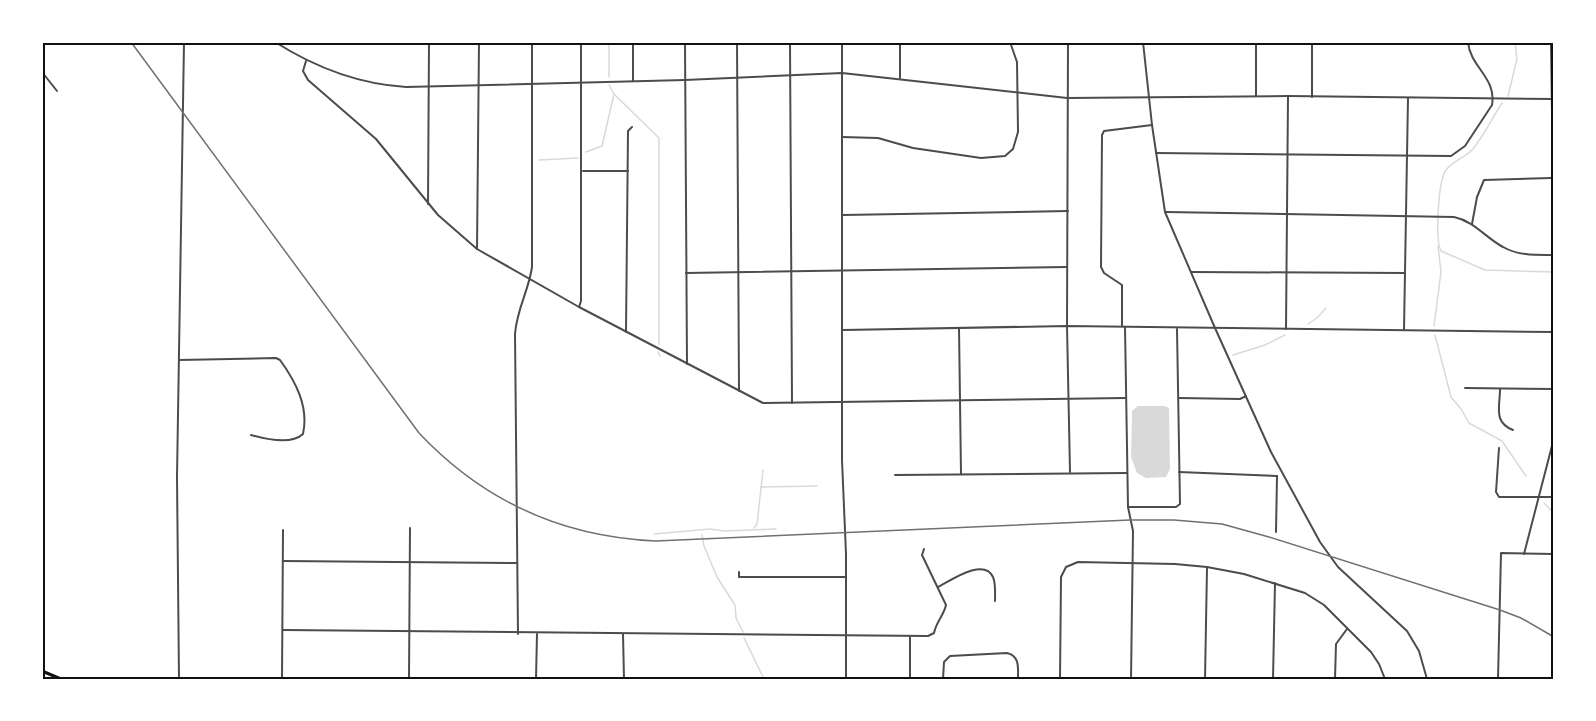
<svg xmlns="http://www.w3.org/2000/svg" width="1596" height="721" font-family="Roboto,sans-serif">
	<rect width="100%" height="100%" fill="#fff"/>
	<path fill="#d9d9d9" d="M 1138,406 L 1165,406 L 1169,408 L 1170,469 L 1166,477 L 1146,478 L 1137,473 L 1131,457 L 1132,417 L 1132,411 Z"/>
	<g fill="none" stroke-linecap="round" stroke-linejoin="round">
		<g stroke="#d9d9d9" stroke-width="1.5">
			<path d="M 609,42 L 609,77"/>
			<path d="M 609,85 L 614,94 L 659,138 L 659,345"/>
			<path d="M 1508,96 L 1517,59 L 1515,42"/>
			<path d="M 1502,103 C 1492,118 1484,136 1472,150 C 1464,158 1453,161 1446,170 C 1438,181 1435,240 1441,251 L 1485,270 L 1554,272"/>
			<path d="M 586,152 L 602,146 L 614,94"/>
			<path d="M 539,160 L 578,158"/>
			<path d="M 1308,324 L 1317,318 L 1326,308"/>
			<path d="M 1434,326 L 1441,272 L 1438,246"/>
			<path d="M 1435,335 L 1451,397 L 1461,409 L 1469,423 L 1502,441 L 1526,476"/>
			<path d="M 658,352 L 660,356"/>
			<path d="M 1233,355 L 1265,345 L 1285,335"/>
			<path d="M 761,487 L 817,486"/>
			<path d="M 1544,503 L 1554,513"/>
			<path d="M 754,528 L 757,524 L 763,470"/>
			<path d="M 654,534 L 710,529 L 724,531 L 776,529"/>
			<path d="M 702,535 L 704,546 L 717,577 L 735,605 L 736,618 L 743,632"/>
			<path d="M 744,638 L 764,679"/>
		</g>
		<g stroke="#4c4c4c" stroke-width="2">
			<path d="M 633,42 L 633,81"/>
			<path d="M 685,42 L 687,364"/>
			<path d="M 737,42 L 739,391"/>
			<path d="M 790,42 L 792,403"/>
			<path d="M 900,42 L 900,78"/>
			<path d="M 1068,42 L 1067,326 L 1070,472"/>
			<path d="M 1256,42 L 1256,96"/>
			<path d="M 1551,42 L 1554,255"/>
			<path d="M 306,61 L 303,71 L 308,80 L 376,139 L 438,215 L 477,249 L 579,307 L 763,403 L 1125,398"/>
			<path d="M 42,72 L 57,91"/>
			<path d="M 1312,97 L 1312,42"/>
			<path d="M 842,137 L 878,138 L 913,148 L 981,158 L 1005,156 L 1013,149 L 1018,132 L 1017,62 L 1010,42"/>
			<path d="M 1156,153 L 1451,156 L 1465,146 L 1492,105 C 1497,78 1470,67 1468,42"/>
			<path d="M 583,171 L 628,171"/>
			<path d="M 428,204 L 429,42"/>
			<path d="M 1166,212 L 1454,217 C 1474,221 1486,238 1503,247 C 1519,256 1536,255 1554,255"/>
			<path d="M 843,215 L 1068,211"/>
			<path d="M 1472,224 L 1477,197 L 1484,180 L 1551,178"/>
			<path d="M 477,249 L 479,42"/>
			<path d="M 1191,272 L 1405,273"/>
			<path d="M 686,273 L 1067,267"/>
			<path d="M 579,307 L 581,301 L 581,42"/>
			<path d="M 1122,326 L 1122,285 L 1104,273 L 1101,267 L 1102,135 L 1104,131 L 1152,125"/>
			<path d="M 1125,327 L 1128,507 L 1133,531 L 1131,679"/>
			<path d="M 959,328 L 961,474"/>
			<path d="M 1286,329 L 1288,96"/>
			<path d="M 843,330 L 1067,326 L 1554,332"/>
			<path d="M 1404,330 L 1408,98"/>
			<path d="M 626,332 L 628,131 L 632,127"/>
			<path d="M 179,360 L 276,358 L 280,360 C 296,382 309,407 303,434 C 291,445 265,439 251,435"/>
			<path d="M 1465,388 L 1554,389"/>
			<path d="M 1500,389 C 1500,407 1493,422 1513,430"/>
			<path d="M 1179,398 L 1240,399 L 1246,396"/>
			<path d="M 1499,448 L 1496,492 L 1499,497 L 1554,497"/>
			<path d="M 1179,472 L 1277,476"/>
			<path d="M 895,475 L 1127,473"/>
			<path d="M 1128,507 L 1176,507 L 1180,504 L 1177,329"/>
			<path d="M 1276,532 L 1277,476"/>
			<path d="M 1524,554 L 1554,438"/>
			<path d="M 283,561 L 516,563"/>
			<path d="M 739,572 L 739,577 L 846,577"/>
			<path d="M 938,587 C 950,581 984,557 993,577 C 996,584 995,593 995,601"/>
			<path d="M 283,630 L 928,636 L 934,633 C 936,622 944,615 946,605 L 922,555 L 924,549"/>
			<path d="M 518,634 L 515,334 C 517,308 529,290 532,267 L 532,42"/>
			<path d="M 623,634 L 624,679"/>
			<path d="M 282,679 L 283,530"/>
			<path d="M 409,679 L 410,528"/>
			<path d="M 536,679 L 537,634"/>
			<path d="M 910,679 L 910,636"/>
			<path d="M 943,679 L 944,662 L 950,656 L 1007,653 C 1020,656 1018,668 1018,679"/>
			<path d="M 1060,679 L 1061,577 L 1066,567 L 1078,562 L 1175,564 L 1207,567 L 1244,574 L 1305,593 L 1324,605 L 1371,652 L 1379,664 L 1385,679"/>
			<path d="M 1205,679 L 1207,568"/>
			<path d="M 1273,679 L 1275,583"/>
			<path d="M 1335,679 L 1336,644 L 1347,629"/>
			<path d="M 1498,679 L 1501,553 L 1554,554"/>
		</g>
		<g stroke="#4c4c4c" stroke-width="2">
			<path d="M 275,42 C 316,68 358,84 406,87 L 685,80 L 842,73 L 1067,98 L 1288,96 L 1554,99"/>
			<path d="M 842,42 L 842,460 L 846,554 L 846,679"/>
			<path d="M 1143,42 L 1152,125 L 1165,212 L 1215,328 L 1271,452 L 1320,542 L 1338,567 L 1407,631 L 1419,651 L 1427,679"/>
			<path d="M 179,679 L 177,477 L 184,42"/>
		</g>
		<path stroke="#111" stroke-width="3" d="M 42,671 L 61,679"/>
		<path stroke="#707070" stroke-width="1.5" d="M 131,42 L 419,433 C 484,502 562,537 656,541 L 1130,520 L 1174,520 L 1222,524 L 1269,537 L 1500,610 L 1521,618 L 1554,637"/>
	</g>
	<rect width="1596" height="721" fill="none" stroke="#ffffff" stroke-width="87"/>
	<rect x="44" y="44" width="1508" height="634" fill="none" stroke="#111" stroke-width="2"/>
</svg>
